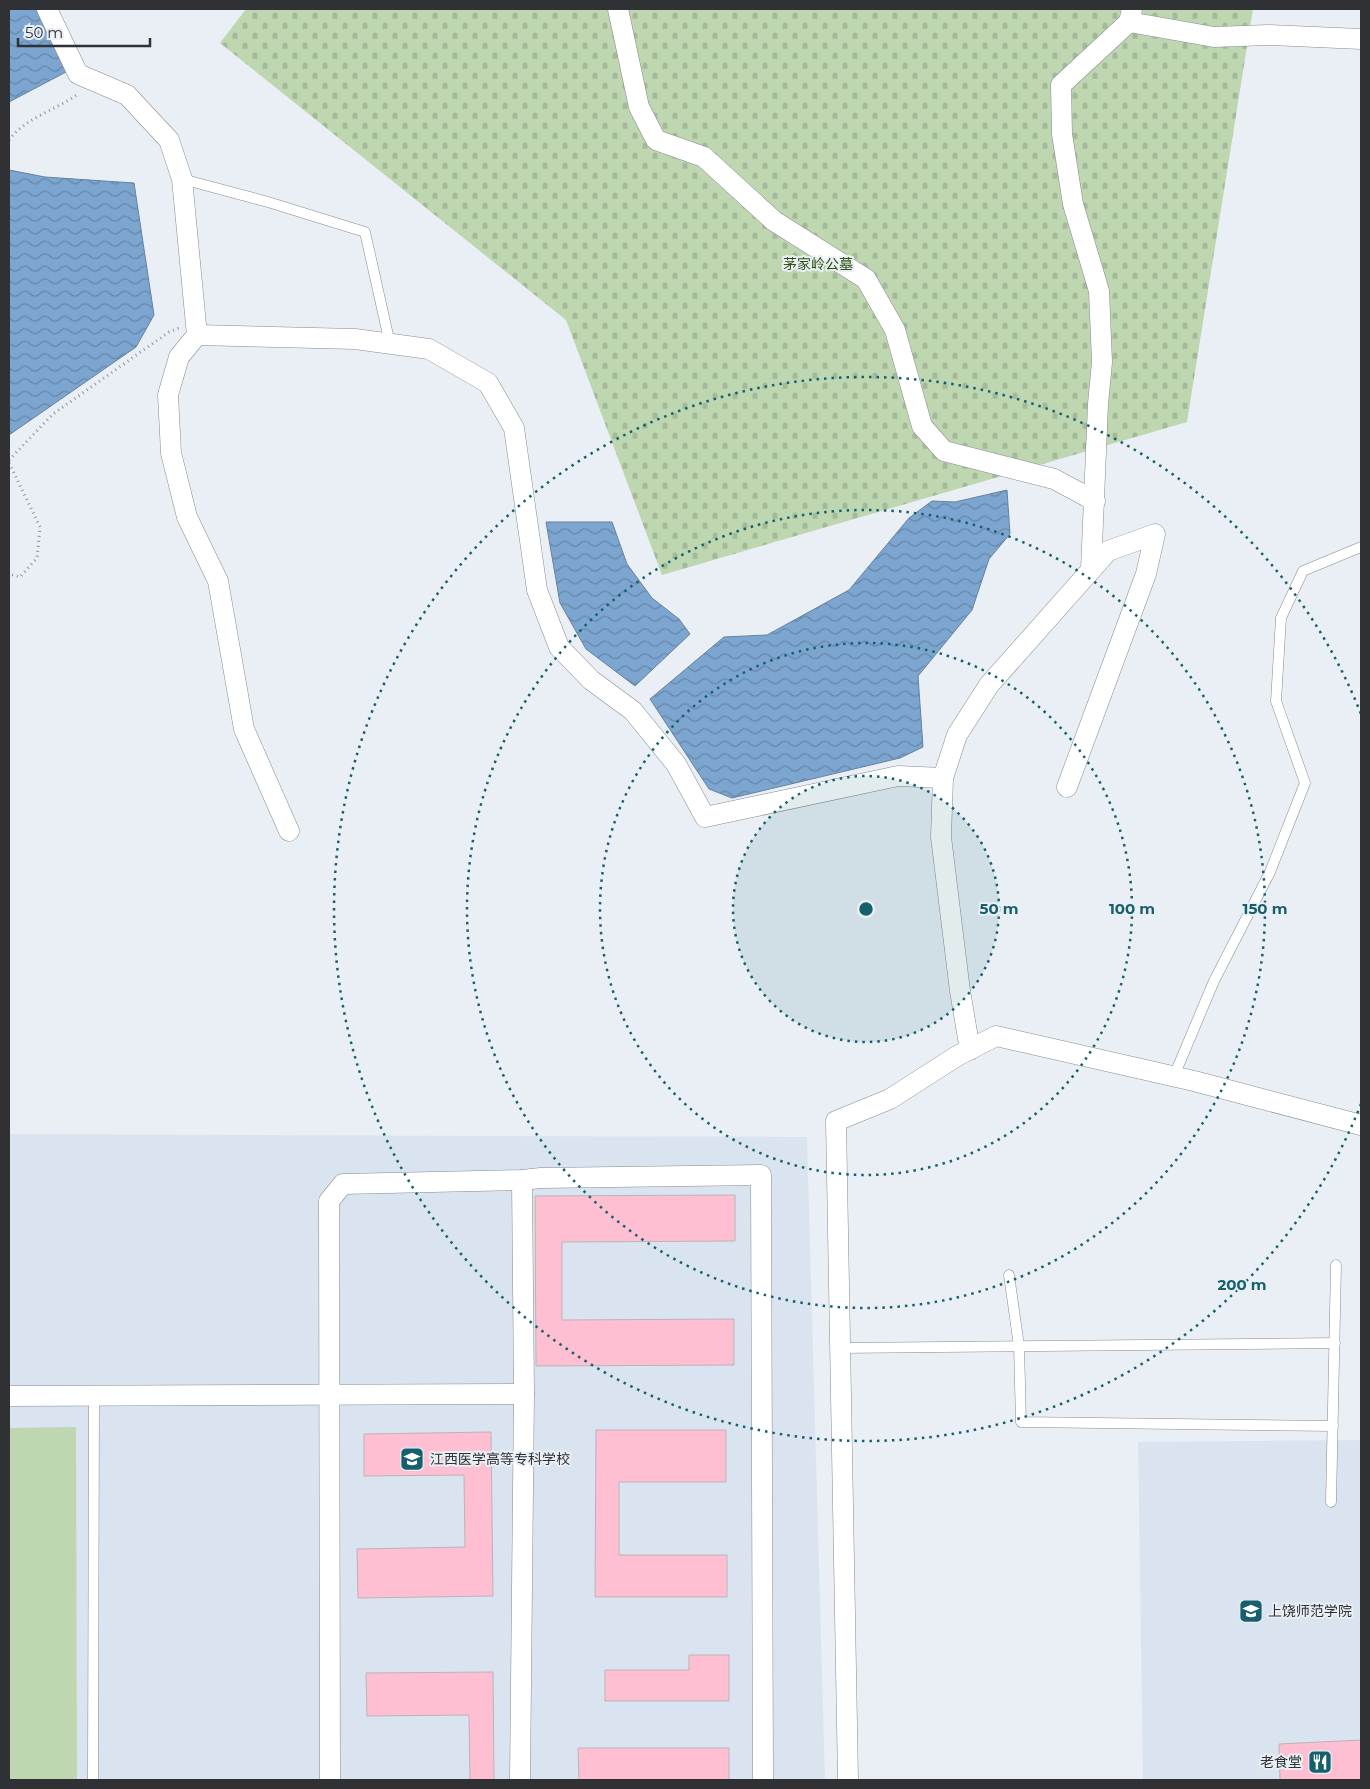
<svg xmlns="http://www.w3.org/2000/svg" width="1370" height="1789" font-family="Montserrat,'Noto Sans SC',sans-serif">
	<defs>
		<pattern id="cemetery-stones" width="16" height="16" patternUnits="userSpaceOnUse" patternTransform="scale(1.25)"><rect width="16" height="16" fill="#bed7b1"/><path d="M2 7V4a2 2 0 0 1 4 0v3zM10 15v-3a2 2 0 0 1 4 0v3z" fill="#a4b999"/></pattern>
		<pattern id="water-waves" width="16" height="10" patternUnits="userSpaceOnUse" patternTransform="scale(1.25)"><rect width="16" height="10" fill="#7ca5cf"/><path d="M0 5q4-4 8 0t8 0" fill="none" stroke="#6687a9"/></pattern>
	</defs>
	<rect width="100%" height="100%" fill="#eaeff6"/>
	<g fill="#dae4f1">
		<path d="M 9,1134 L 807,1137 L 825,1780 L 9,1780 Z"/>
		<path d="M 1361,1440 L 1361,1780 L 1143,1780 L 1138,1442 Z"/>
	</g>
	<path fill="url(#cemetery-stones)" d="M 246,9 L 1253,9 L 1187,422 L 662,575 L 566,320 L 220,43 Z"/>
	<path fill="#bed7b1" d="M 76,1427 L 77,1780 L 9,1780 L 9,1428 Z"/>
	<g fill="url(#water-waves)" stroke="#6582a0">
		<path d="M 9,9 L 37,9 L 66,72 L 9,102 Z"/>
		<path d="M 9,170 L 45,177 L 134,183 L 154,315 L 136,347 L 9,435 Z"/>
		<path d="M 1007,490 L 1010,534 L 989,559 L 972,610 L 918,676 L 923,747 L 900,758 L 732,798 L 709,789 L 650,699 L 724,637 L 767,635 L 849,590 L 909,518 L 932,501 L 955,502 Z"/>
		<path d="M 546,522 L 612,522 L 627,564 L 652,598 L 679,619 L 690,634 L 635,686 L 586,649 L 560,603 Z"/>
	</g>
	<g fill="#febfd2" stroke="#bcb3b6">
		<path d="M 735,1195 L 735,1241 L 562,1242 L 562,1320 L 734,1319 L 734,1365 L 536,1366 L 535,1196 Z"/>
		<path d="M 596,1430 L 726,1430 L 726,1482 L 619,1482 L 619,1555 L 727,1555 L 727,1597 L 595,1597 Z"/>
		<path d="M 491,1432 L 493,1596 L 358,1598 L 357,1549 L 465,1547 L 464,1475 L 364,1476 L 364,1434 Z"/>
		<path d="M 689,1655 L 729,1655 L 729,1701 L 605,1701 L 605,1670 L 689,1670 Z"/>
		<path d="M 493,1672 L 494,1780 L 470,1780 L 469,1715 L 367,1716 L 366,1673 Z"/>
		<path d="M 1361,1740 L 1361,1780 L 1280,1780 L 1279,1744 Z"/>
		<path d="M 578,1748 L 729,1748 L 729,1780 L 579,1780 Z"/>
	</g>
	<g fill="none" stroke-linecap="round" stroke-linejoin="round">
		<g stroke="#868a91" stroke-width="11">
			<g id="lane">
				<path d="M 182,179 L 268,202 L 365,232 L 390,344"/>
				<path d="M 1174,1076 L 1214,981 L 1270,872 L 1305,783 L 1276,701 L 1281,618 L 1303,571 L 1361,547"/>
				<path d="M 1009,1275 L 1019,1346 L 1021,1422 L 1333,1426"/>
				<path d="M 840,1348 L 1335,1343"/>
				<path d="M 1331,1502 L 1336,1265"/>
				<path d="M 93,1780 L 94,1396"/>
			</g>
		</g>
		<g stroke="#868a91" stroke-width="21">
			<g id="street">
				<path d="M 47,9 L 78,74 L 127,95 L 169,140 L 182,179 L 197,335 L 355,339 L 429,349 L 488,383 L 514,428 L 537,590 L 559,647 L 591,680 L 633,711 L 676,764 L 705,817 L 898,776 L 943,778"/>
				<path d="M 618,9 L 639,107 L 656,140 L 704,157 L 774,221 L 866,279 L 895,330 L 922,426 L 944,451 L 1054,479 L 1095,501"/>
				<path d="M 1129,22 L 1214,37 L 1268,35 L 1361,39"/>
				<path d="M 197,335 L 179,357 L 168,395 L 171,453 L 187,517 L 218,581 L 244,729 L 289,831"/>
				<path d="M 1067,787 L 1146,574 L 1155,534 L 1108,551 L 1091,570"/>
				<path d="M 970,1050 L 960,991 L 941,837 L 943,778 L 957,735 L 989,685 L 1091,570 L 1098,404 L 1102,362 L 1099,291 L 1073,204 L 1062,134 L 1061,85 L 1129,22 L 1132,9"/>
				<path d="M 9,1396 L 524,1394"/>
				<path d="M 330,1780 L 329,1201 L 343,1184 L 522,1180 L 541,1178 L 761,1175 L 763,1780"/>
				<path d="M 520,1780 L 524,1394 L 522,1180"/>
				<path d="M 848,1780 L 836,1121 L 890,1099 L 957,1056 L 996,1036 L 1194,1081 L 1361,1125"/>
			</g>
		</g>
		<g stroke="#8f9398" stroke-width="3" stroke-dasharray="1 4" stroke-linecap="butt">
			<path d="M 9,140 C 25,118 56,110 78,94"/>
			<path d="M 9,460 L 53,414 L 169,332 L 179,328"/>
			<path d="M 9,463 L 40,527 L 37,558 L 20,577 L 9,574"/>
		</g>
		<use href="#lane" stroke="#fff" stroke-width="10"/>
		<use href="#street" stroke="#fff" stroke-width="20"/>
	</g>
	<circle cx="866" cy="909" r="133" fill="#16606e" fill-opacity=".12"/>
	<g fill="none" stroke="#16606e" stroke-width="2.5" stroke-dasharray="2.5 5">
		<circle cx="866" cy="909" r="133"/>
		<circle cx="866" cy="909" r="266"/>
		<circle cx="866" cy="909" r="399"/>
		<path d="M1361 1104A532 532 0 1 1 1361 714"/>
	</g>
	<defs>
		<g id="university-square" transform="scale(1.25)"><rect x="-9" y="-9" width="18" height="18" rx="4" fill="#16606e" stroke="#eaeff6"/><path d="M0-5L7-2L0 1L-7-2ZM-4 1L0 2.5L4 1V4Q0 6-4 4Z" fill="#fff"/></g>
		<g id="restaurant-square" transform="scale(1.25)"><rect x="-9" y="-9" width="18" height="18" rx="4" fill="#16606e" stroke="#eaeff6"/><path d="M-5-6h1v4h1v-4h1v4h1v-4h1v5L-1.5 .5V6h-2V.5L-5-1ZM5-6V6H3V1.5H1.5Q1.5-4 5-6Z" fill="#fff"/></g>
	</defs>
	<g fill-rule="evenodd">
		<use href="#university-square" x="412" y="1459"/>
		<use href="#university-square" x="1251" y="1611"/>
		<use href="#restaurant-square" x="1320" y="1762"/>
	</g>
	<g text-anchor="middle" stroke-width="4" stroke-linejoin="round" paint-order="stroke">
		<g font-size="14" fill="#2b510a" stroke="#eaeff6">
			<text x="818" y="269">茅家岭公墓</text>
		</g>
		<g font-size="14" fill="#2f3134" stroke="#eaeff6" text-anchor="start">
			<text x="430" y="1464">江西医学高等专科学校</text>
			<text x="1268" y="1616">上饶师范学院</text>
			<text x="1302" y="1767" text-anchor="end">老食堂</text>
		</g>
	</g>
	<circle cx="866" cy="909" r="8" fill="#16606e" stroke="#eaeff6" stroke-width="2.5"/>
	<g font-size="15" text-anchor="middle" font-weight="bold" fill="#16606e" stroke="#eaeff6" stroke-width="4" stroke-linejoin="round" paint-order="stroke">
		<text x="999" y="914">50 m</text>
		<text x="1132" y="914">100 m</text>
		<text x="1265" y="914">150 m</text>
		<text x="1242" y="1290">200 m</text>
	</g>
	<rect width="1370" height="1789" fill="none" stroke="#2f3134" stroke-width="20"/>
	<path d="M18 38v8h132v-8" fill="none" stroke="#2f3134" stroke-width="2.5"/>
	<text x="25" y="38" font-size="15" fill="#2f3134" stroke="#eaeff6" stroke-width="4" paint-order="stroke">50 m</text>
</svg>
